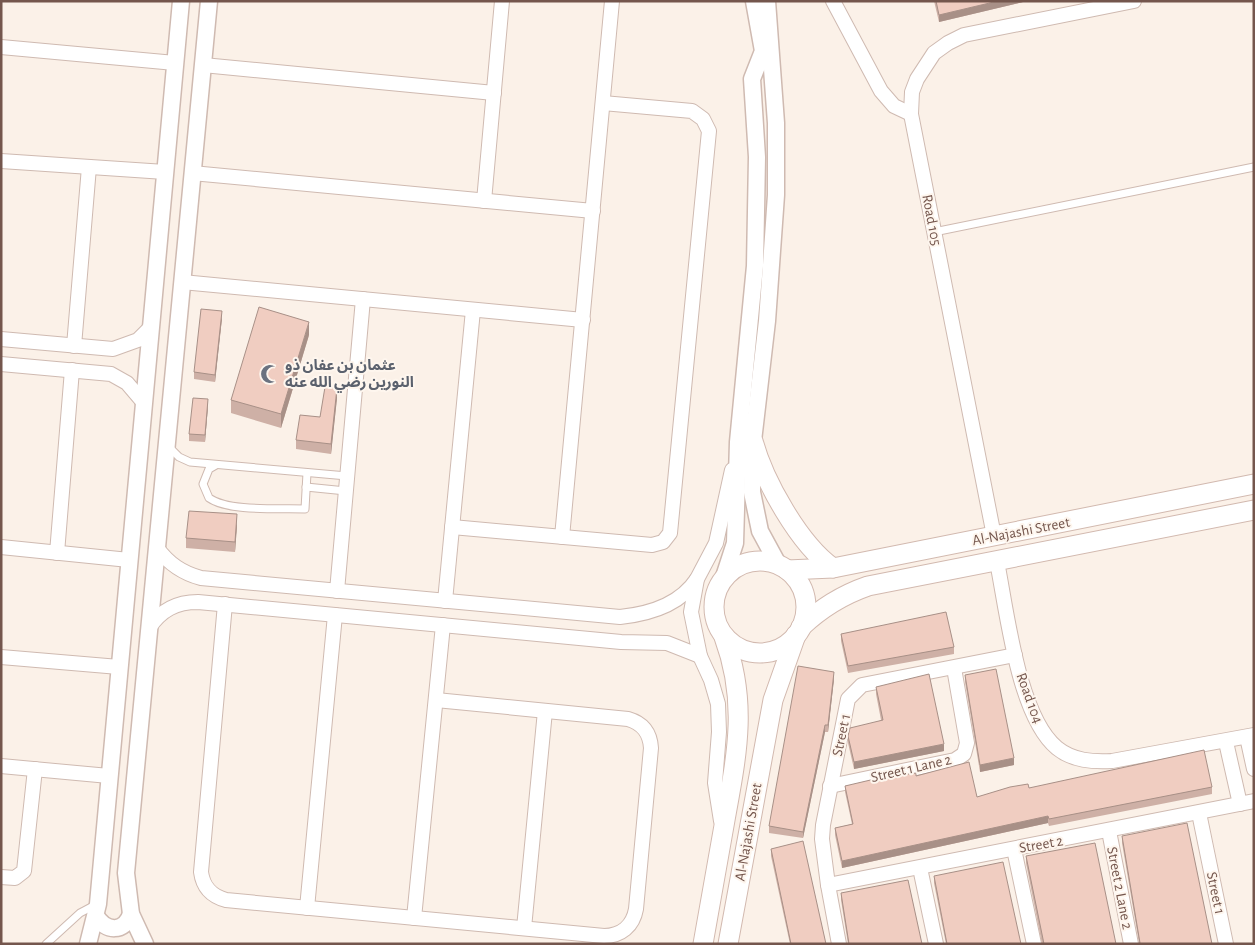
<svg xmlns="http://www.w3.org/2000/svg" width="1255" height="945" font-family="'Alegreya Sans','Noto Sans Arabic',sans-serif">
	<rect width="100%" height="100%" fill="#fbf1e8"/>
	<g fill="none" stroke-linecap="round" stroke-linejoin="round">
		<g stroke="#cfbab1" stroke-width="9">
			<g id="service">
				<path d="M 934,232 L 1254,167"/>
				<path d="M 169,447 L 179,457 L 190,462 L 347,476"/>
				<path d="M 216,465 L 209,469 L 203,484 L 209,498 C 229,512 280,508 305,509 L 307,473"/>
				<path d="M 306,487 L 346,491"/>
				<path d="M 46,944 L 80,913 L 97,904"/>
			</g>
		</g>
		<g stroke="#cfbab1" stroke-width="16">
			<g id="minor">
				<path d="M 833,1 L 881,91 L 894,106 L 911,114"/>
				<path d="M 1,47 L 175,63"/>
				<path d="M 203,65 L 494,93"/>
				<path d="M 1,161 L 165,172"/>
				<path d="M 192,173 L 593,211"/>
				<path d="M 484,201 L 502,1"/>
				<path d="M 182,282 L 583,320"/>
				<path d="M 1,339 L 113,349 L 138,340 L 151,327"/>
				<path d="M 74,346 L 89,167"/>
				<path d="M 1,364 L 111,374 L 127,383 L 144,403"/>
				<path d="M 452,527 L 652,545 L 663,542 L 670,533 L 709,131 L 703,119 L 692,111 L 603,103"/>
				<path d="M 994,536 L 911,114 L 912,92 L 917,79 L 934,53 L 948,43 L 964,35 L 1134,1"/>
				<path d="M 562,537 L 612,1"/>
				<path d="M 1,547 L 129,560"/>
				<path d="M 157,548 C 169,564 182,573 201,578 L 620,617 C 649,614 680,605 697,579"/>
				<path d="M 57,553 L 72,370"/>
				<path d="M 997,562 C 1007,611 1018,716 1057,748 C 1073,761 1093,762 1112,761 L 1254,735"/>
				<path d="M 337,591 L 363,299"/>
				<path d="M 445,601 L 473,310"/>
				<path d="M 225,604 L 201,872 C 203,887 211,896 226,900 L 604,936 C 621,936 633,926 636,909 L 651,748 C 650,732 642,723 628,719 L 436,700"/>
				<path d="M 149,628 C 161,610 176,602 198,602 L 621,642 L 667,643 L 700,656"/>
				<path d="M 1,657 L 119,667"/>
				<path d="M 1247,737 L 1254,769"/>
				<path d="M 1226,742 L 1240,804"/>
				<path d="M 1,766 L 109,776"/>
				<path d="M 830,786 L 955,760 L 964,754 L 967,743 L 954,668"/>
				<path d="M 1199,813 L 1226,944"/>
				<path d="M 721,821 L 715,783 L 719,732 L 718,704 L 711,680 L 700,656 L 691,612 L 697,579 L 716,543 L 732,470"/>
				<path d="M 1109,831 L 1131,944"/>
				<path d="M 1014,849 L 1034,944"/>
				<path d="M 920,868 L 936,944"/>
				<path d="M 1,877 L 15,878 L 24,871 L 35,769"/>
				<path d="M 828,885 L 1254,801"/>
				<path d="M 307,908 L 335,615"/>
				<path d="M 414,918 L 443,625"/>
				<path d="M 524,928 L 545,711"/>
				<path d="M 839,944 L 828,885 L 822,839 L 823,825 L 848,699 L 862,685 L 1015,655"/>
			</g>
		</g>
		<g stroke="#cfbab1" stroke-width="19">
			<g id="tertiary">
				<path d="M 767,1 L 776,123 L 776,195 L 767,321 L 753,441 L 752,492 L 760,531 L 779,566"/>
				<path d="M 723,580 L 735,543 L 738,442 L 755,266 L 757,157 L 752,79 L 763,51 L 754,1"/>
				<path d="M 96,916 C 106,932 124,933 131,914"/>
				<path d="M 88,944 L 98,904 L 181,1"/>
				<path d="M 145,944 L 131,914 L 126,873 L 209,1"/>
			</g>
		</g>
		<g stroke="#d2b9af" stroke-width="21">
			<g id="secondary">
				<path d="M 753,441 C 764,481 799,544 833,568"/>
				<circle cx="760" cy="607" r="46"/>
				<path d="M 787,570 L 833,568 L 1254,484"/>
				<path d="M 801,627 C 821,608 842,595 868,586 L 1254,510"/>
				<path d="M 703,944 C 710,903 718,861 725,820 C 737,754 748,702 724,637"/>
				<path d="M 728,944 L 773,700 L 796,635"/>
			</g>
		</g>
		<use href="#service" stroke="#fff" stroke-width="7"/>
		<use href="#minor" stroke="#fff" stroke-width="14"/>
		<use href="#tertiary" stroke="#fff" stroke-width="16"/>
		<use href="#secondary" stroke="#fff" stroke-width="19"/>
	</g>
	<g fill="#ceb0a6">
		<path d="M 934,1 L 1027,1 L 939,22 Z"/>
		<path d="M 222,318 L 215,382 L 194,379 L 194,372 Z"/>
		<path d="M 309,335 L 281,428 L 231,413 L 231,400 Z"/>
		<path d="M 337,398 L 331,454 L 296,449 L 296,440 L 320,417 Z"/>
		<path d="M 208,406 L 205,442 L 189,441 L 189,434 Z"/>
		<path d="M 237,525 L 235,552 L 186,548 L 186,538 Z"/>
		<path d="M 841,634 L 954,647 L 954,654 L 848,673 L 841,641 Z"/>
		<path d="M 965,675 L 1014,765 L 980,772 L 965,682 Z"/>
		<path d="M 834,679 L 828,732 L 825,732 L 803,838 L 769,833 L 769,826 Z"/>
		<path d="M 876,687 L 944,751 L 854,769 L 848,743 L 848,736 L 881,720 L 876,694 Z"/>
		<path d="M 916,776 L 977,797 L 1029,788 L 1212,787 L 1212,794 L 1049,826 L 1048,823 L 842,868 L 835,835 L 835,828 L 852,824 L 845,792 L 845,786 Z"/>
		<path d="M 1122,836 L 1212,944 L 1139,943 L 1122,843 Z"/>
		<path d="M 771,849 L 826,944 L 790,944 L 771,856 Z"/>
		<path d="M 1026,856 L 1116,944 L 1042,944 L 1026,863 Z"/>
		<path d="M 934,876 L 1021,944 L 946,944 L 934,883 Z"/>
		<path d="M 841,893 L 922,944 L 848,944 L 841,900 Z"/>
	</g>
	<g fill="#a89087">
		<path d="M 998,1 L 1027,1 L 939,22 L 939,15 Z"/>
		<path d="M 222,311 L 222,318 L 215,382 L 215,375 Z"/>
		<path d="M 309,322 L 309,335 L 281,428 L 281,414 Z"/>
		<path d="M 337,388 L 337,398 L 331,454 L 331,444 Z"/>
		<path d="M 208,399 L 208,406 L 205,442 L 205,435 Z"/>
		<path d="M 237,514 L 237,525 L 235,552 L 235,542 Z"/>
		<path d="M 834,672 L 834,679 L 828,732 L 828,725 Z"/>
		<path d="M 825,725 L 825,732 L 803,838 L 803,832 Z"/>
		<path d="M 944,744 L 944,751 L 854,769 L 854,762 Z"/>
		<path d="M 1014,758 L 1014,765 L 980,772 L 980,765 Z"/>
		<path d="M 1048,816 L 1048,823 L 842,868 L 842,861 Z"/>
	</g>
	<g fill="#f0cdc1" stroke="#a89087">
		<path d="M 936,1 L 998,1 L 939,15 Z"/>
		<path d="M 259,307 L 309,322 L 281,414 L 231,400 Z"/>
		<path d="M 201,309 L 222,311 L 215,375 L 194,372 Z"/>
		<path d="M 325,387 L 337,388 L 331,444 L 296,440 L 300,415 L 320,417 Z"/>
		<path d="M 193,398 L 208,399 L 205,435 L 189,434 Z"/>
		<path d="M 189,511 L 237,514 L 235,542 L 186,538 Z"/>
		<path d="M 946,612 L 954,647 L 848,666 L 841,634 Z"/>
		<path d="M 798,666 L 834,672 L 828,725 L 825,725 L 803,832 L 769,826 Z"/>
		<path d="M 996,669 L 1014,758 L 980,765 L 965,675 Z"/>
		<path d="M 929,674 L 944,744 L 854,762 L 848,736 L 850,728 L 883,720 L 876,687 Z"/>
		<path d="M 1204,750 L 1212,787 L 1049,819 L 1048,816 L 842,861 L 835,828 L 853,824 L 845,786 L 879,778 L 916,773 L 916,776 L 969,762 L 977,797 L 1010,787 L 1028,784 L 1029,788 Z"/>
		<path d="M 1187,823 L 1212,944 L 1139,944 L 1139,943 L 1140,943 L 1122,836 Z"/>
		<path d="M 803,841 L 826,944 L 791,944 L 771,849 Z"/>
		<path d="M 1095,843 L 1116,944 L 1044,944 L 1026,856 Z"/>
		<path d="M 1003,862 L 1021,944 L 947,944 L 934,876 Z"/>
		<path d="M 908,880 L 922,944 L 849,944 L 841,893 Z"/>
	</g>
	<defs>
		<g id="mosque-bare" transform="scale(1.5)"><path d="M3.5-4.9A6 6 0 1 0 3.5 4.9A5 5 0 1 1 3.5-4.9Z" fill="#6b7280" stroke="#fef6ee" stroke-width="2.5" paint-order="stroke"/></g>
	</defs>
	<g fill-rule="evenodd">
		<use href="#mosque-bare" x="270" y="374"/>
	</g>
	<g text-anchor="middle" stroke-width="4" stroke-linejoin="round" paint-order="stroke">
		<g font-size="15" fill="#74564d" stroke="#fef6ee">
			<text transform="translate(932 220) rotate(79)" y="5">Road 105</text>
			<text transform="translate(1021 531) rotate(-11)" y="5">Al-Najashi Street</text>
			<text transform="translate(1030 698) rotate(70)" y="5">Road 104</text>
			<text transform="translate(841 735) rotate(-78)" y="5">Street 1</text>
			<text transform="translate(911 768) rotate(-13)" y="5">Street 1 Lane 2</text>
			<text transform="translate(748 832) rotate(-80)" y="5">Al-Najashi Street</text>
			<text transform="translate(1041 844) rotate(-10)" y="5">Street 2</text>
			<text transform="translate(1120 888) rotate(79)" y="5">Street 2 Lane 2</text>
			<text transform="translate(1216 893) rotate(78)" y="5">Street 1</text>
		</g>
		<g font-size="15" font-weight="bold" fill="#5b616d" stroke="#fef6ee" text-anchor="start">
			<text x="285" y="370">عثمان بن عفان ذو<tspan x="285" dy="17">النورين رضي الله عنه</tspan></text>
		</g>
	</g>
	<rect width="1255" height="945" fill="none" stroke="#74564d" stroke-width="5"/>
</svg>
